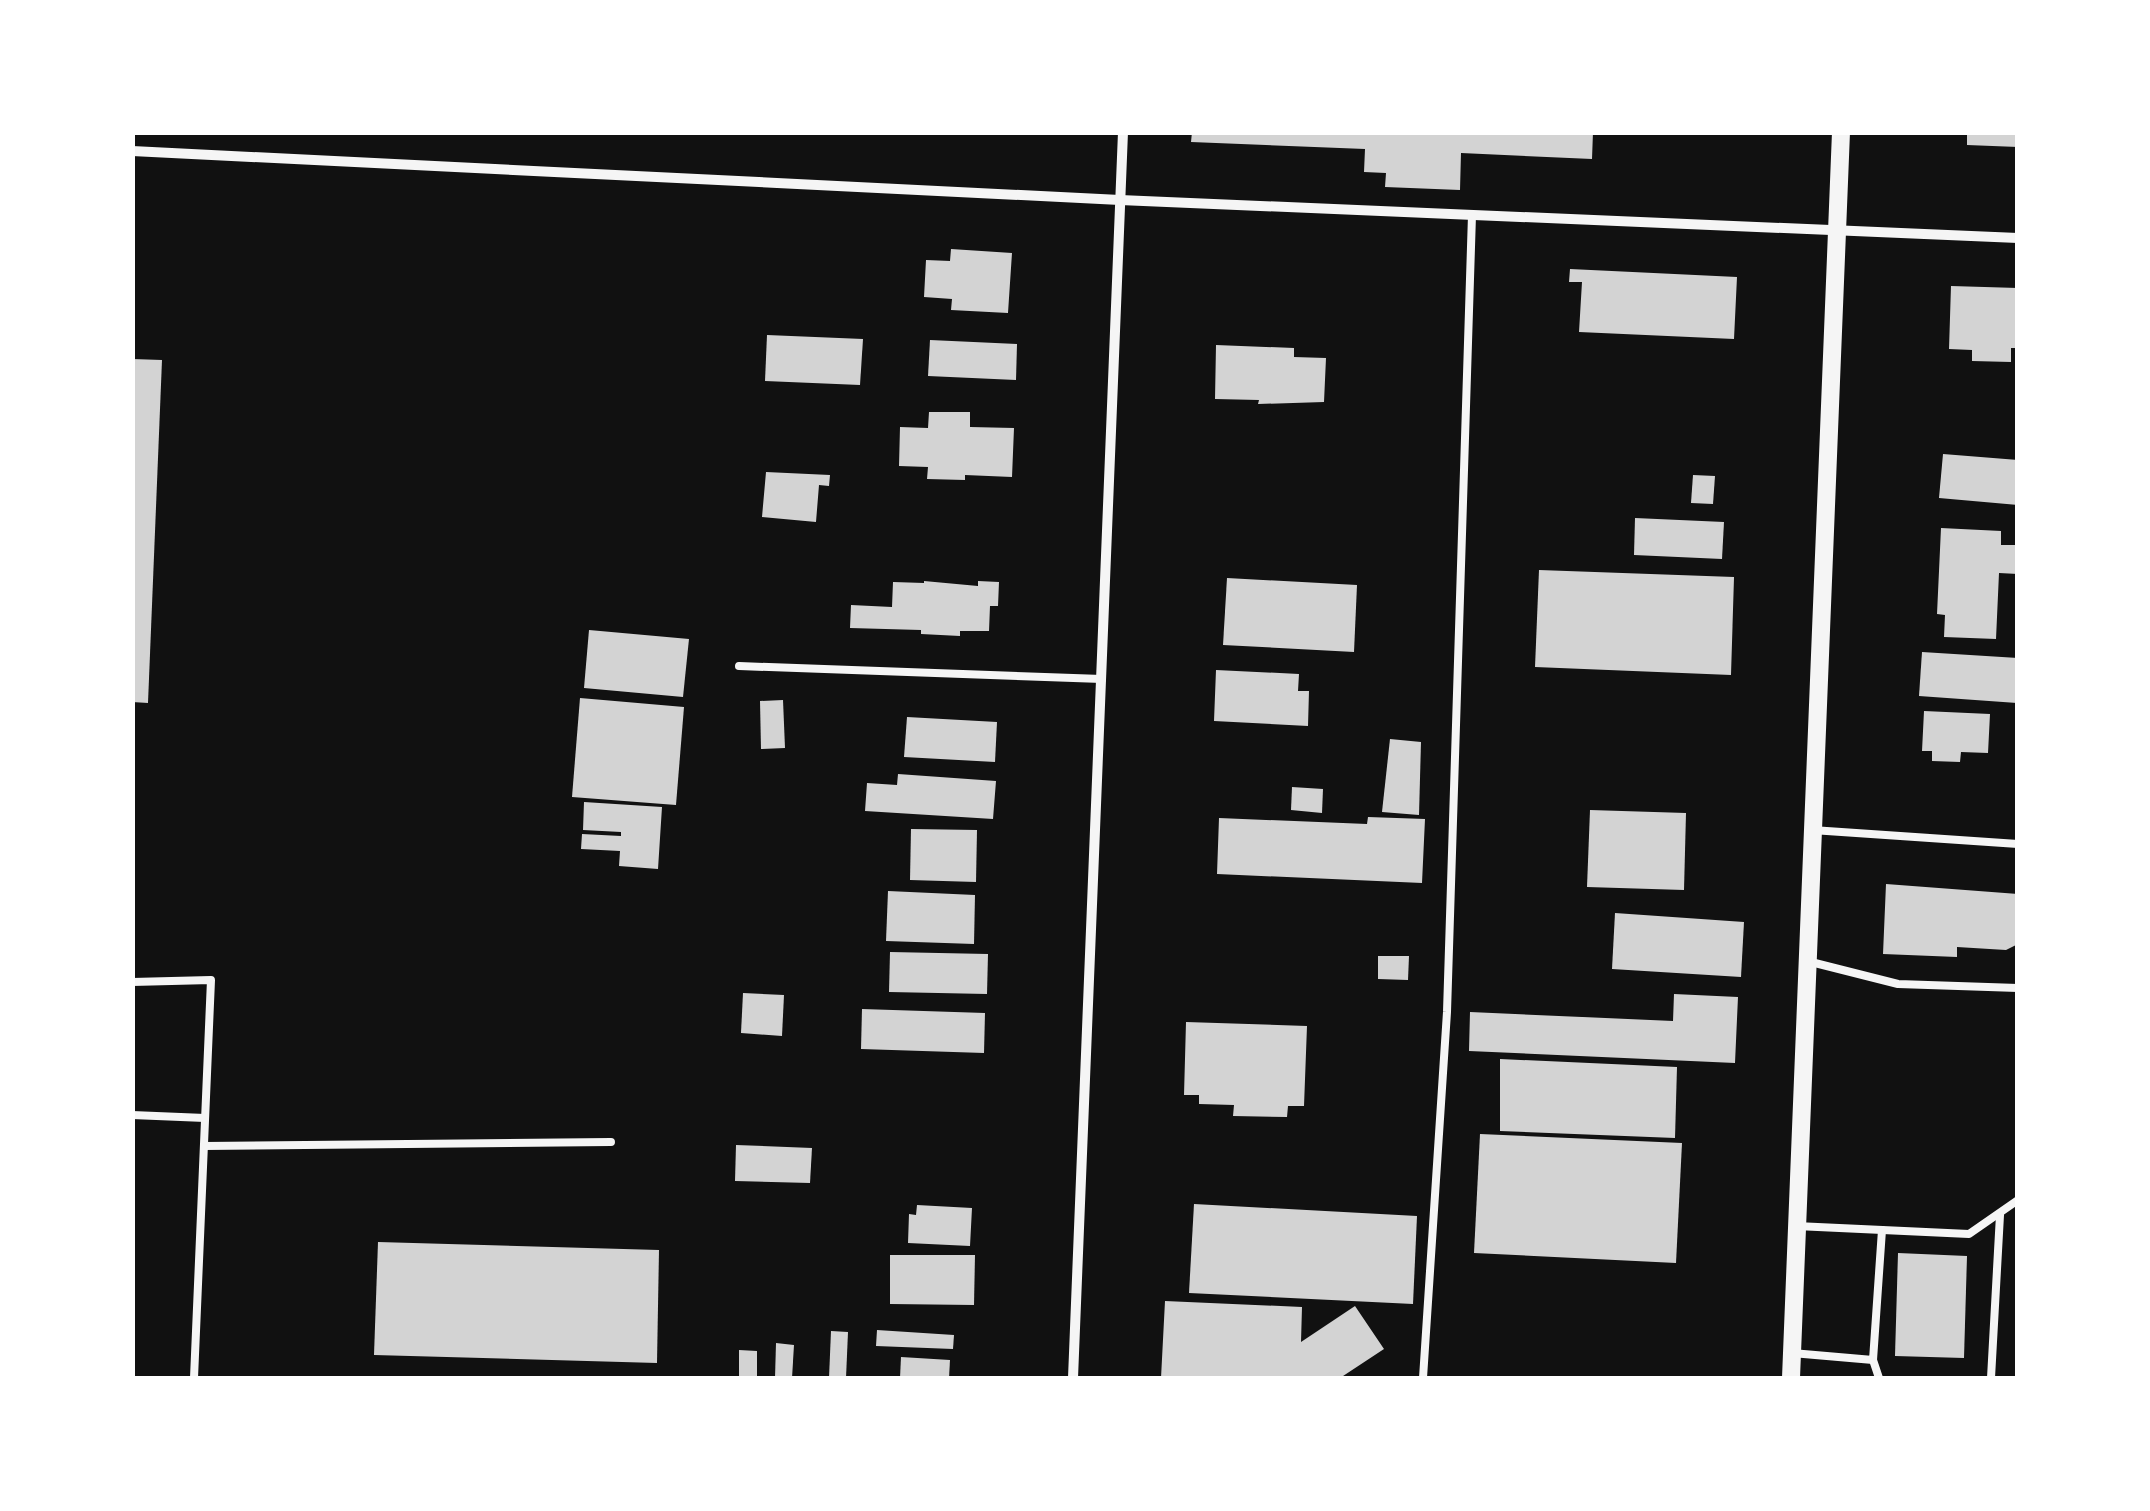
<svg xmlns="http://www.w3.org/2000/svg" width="2150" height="1511" font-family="'Varela Round',sans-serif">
	<rect width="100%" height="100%" fill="#111"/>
	<g fill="#d3d3d3">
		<path d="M 1192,132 L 1593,132 L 1592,159 L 1461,153 L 1460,190 L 1385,187 L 1386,173 L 1364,172 L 1365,149 L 1191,142 Z"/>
		<path d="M 1967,132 L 2018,132 L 2018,147 L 1967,145 Z"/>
		<path d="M 951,249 L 1012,253 L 1008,313 L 951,310 L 952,299 L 924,297 L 926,260 L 950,261 Z"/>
		<path d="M 1570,269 L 1737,277 L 1734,339 L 1579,332 L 1582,282 L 1569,282 Z"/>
		<path d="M 1951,286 L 2018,288 L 2018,348 L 2011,348 L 2011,362 L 1972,361 L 1972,350 L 1949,349 Z"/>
		<path d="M 767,335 L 863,339 L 860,385 L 765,381 Z"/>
		<path d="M 930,340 L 1017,344 L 1016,380 L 928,376 Z"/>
		<path d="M 1216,345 L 1294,348 L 1294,357 L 1326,358 L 1324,402 L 1258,404 L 1259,400 L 1215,399 Z"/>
		<path d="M 132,359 L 162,360 L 148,703 L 132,702 Z"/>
		<path d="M 929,412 L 970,412 L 970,427 L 1014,428 L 1012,477 L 965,475 L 965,480 L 927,479 L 928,467 L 899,466 L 900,427 L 928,428 Z"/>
		<path d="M 1943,454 L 2018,460 L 2018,505 L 1939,498 Z"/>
		<path d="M 766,472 L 830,475 L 829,486 L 819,485 L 816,522 L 762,517 Z"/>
		<path d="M 1693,475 L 1715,476 L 1713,504 L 1691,503 Z"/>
		<path d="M 1635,518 L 1724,522 L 1722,559 L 1634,555 Z"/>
		<path d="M 1941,528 L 2001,531 L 2001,545 L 2018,545 L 2018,574 L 1999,573 L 1996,639 L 1944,637 L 1945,615 L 1937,614 Z"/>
		<path d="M 1539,570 L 1734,577 L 1731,675 L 1535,667 Z"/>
		<path d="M 1227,578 L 1357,585 L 1354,652 L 1223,645 Z"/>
		<path d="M 924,581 L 978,586 L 978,581 L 999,582 L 998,606 L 990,606 L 989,631 L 960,631 L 960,636 L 921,634 L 921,630 L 850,628 L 851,605 L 892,607 L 893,582 L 924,583 Z"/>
		<path d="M 589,630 L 689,639 L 683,697 L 584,688 Z"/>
		<path d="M 1922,652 L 2018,658 L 2017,703 L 1919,696 Z"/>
		<path d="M 1216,670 L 1299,674 L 1298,691 L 1309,691 L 1308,726 L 1214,721 Z"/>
		<path d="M 580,698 L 684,707 L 676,805 L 572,797 Z"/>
		<path d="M 783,700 L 785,748 L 761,749 L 760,701 Z"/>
		<path d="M 1924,711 L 1990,714 L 1988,753 L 1961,752 L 1960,762 L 1932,761 L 1932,751 L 1922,751 Z"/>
		<path d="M 907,717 L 997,722 L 995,762 L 904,757 Z"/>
		<path d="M 1390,739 L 1421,742 L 1419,815 L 1382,812 Z"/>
		<path d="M 898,774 L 996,781 L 993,819 L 865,811 L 867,783 L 897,785 Z"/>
		<path d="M 1292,787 L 1323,789 L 1322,813 L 1291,810 Z"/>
		<path d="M 584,802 L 662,807 L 658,869 L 619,866 L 620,851 L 581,849 L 582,834 L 621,836 L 621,832 L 583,830 Z"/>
		<path d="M 1590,810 L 1686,813 L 1684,890 L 1587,887 Z"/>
		<path d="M 1368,817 L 1425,819 L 1422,883 L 1217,874 L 1219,818 L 1367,824 Z"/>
		<path d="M 911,829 L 977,830 L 976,882 L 910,880 Z"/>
		<path d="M 1886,884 L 2018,894 L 2018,944 L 2006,950 L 1957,947 L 1957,957 L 1883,954 Z"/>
		<path d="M 888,891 L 975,895 L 974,944 L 886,941 Z"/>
		<path d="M 1615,913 L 1744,922 L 1741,977 L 1612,969 Z"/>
		<path d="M 890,952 L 988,954 L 987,994 L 889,992 Z"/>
		<path d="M 1378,956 L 1409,956 L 1408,980 L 1378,979 Z"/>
		<path d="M 743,993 L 784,995 L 782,1036 L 741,1033 Z"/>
		<path d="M 1674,994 L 1738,997 L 1735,1063 L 1469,1051 L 1470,1012 L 1673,1021 Z"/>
		<path d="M 862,1009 L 985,1013 L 984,1053 L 861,1049 Z"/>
		<path d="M 1186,1022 L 1307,1026 L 1304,1106 L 1288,1106 L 1287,1117 L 1233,1116 L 1234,1105 L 1199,1104 L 1199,1095 L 1184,1095 Z"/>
		<path d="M 1500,1059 L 1677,1067 L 1675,1138 L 1500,1131 Z"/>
		<path d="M 1480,1134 L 1682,1143 L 1676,1263 L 1474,1253 Z"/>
		<path d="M 736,1145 L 812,1148 L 810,1183 L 735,1181 Z"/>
		<path d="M 1194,1204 L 1417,1216 L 1413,1304 L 1189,1293 Z"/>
		<path d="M 917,1205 L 972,1208 L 970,1246 L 908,1243 L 909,1214 L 916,1215 Z"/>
		<path d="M 378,1242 L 659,1250 L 657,1363 L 374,1355 Z"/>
		<path d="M 1898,1253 L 1967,1256 L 1964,1358 L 1895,1356 Z"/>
		<path d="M 890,1255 L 975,1255 L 974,1305 L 890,1304 Z"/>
		<path d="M 1165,1301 L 1302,1307 L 1301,1342 L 1355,1306 L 1384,1349 L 1340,1378 L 1161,1378 Z"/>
		<path d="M 877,1330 L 954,1335 L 953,1349 L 876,1346 Z"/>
		<path d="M 831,1331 L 848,1332 L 846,1378 L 829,1378 Z"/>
		<path d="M 776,1343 L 794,1345 L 792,1378 L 775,1378 Z"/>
		<path d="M 739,1350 L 757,1351 L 757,1378 L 739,1378 Z"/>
		<path d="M 901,1357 L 950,1360 L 949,1378 L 900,1378 Z"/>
	</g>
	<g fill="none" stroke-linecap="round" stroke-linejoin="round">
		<g stroke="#f5f5f5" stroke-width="8">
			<path d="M 739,666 L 1102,679"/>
			<path d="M 1812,830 L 2018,844"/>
			<path d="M 1807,961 L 1898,984 L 2018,988"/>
			<path d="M 132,982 L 211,980 L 194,1378"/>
			<path d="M 132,1115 L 205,1118"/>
			<path d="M 204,1146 L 611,1142"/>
			<path d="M 1796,1226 L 1969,1234 L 2018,1200"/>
			<path d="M 1792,1353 L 1873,1360 L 1882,1230"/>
			<path d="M 1873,1360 L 1879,1378"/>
			<path d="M 1423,1378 L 1447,1012 L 1472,215"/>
			<path d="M 1991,1378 L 2000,1215"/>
		</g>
		<g stroke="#f5f5f5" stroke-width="10">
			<path d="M 132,151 L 1120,200 L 2018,238"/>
			<path d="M 1073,1378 L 1123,132"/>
		</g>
		<path stroke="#f5f5f5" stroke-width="18" d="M 1791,1378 L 1841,132"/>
	</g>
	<rect width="2150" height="1511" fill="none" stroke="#ffffff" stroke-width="270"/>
</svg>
